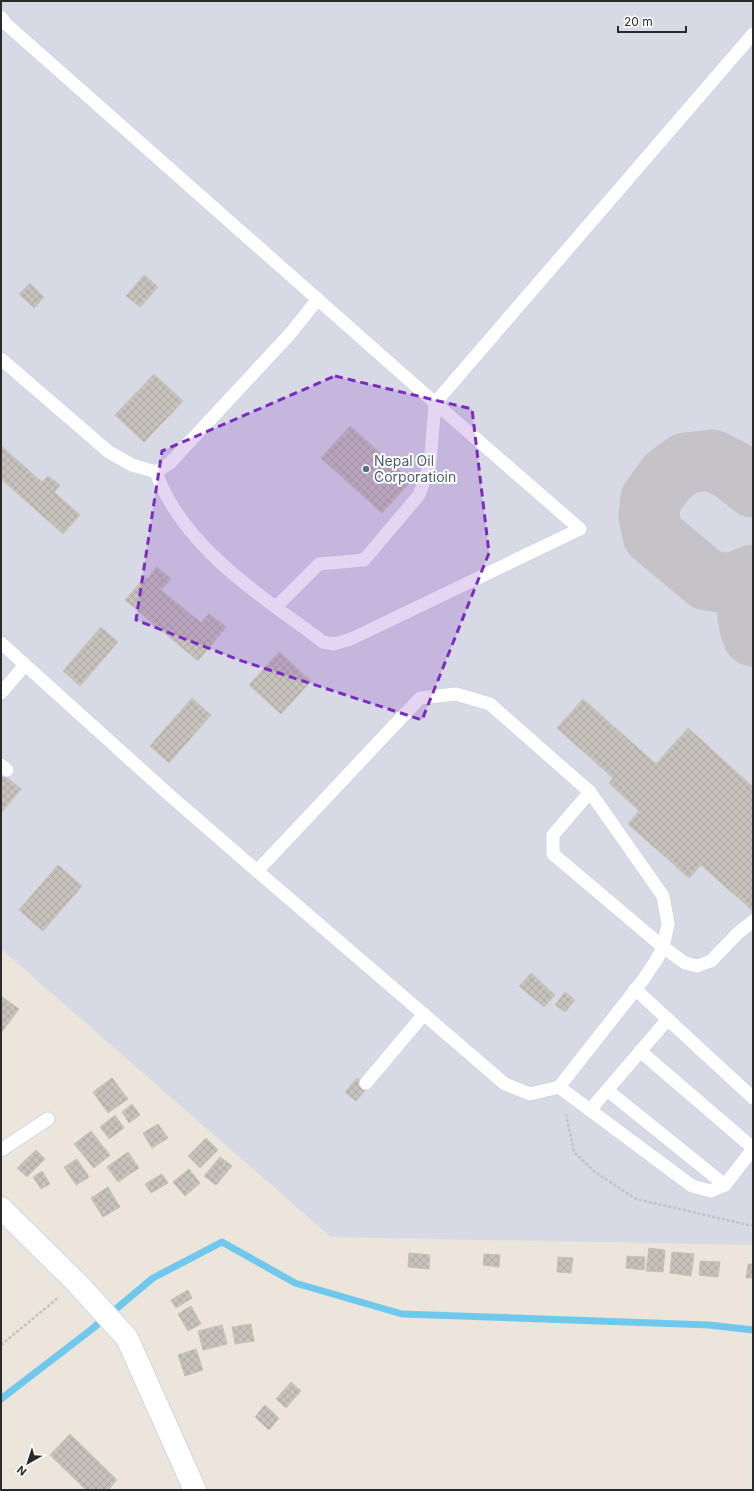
<svg xmlns="http://www.w3.org/2000/svg" width="754" height="1491" font-family="Inter,sans-serif">
	<defs>
		<pattern id="building-cross-hatch" width="8" height="8" patternUnits="userSpaceOnUse"><rect width="8" height="8" fill="#c7c2bc"/><path d="M0 0l8 8M0 8l8-8" fill="none" stroke="#aba7a2"/></pattern>
	</defs>
	<rect width="100%" height="100%" fill="#ece5dc"/>
	<path fill="#d7d9e5" d="M 1,1 L 753,1 L 753,1245 L 331,1237 L 1,949 Z"/>
	<g fill="none" stroke-linecap="round" stroke-linejoin="round">
		<path stroke="#70c9ed" stroke-width="7" d="M 1,1399 L 92,1329 L 153,1278 L 222,1242 L 295,1283 L 402,1314 L 709,1325 L 753,1330"/>
		<g stroke="#c6c3c8" stroke-width="61">
			<path d="M 753,487 L 732,470 L 712,460 L 686,463 L 668,476 L 651,499 L 649,516 L 653,535 L 707,580 L 731,584 L 753,575"/>
			<path d="M 753,582 C 746,600 746,619 753,636"/>
		</g>
	</g>
	<g fill="url(#building-cross-hatch)" stroke="#c7c1b6">
		<path d="M 144,275 L 158,287 L 140,307 L 126,296 Z"/>
		<path d="M 30,283 L 44,297 L 34,308 L 19,294 Z"/>
		<path d="M 154,374 L 183,401 L 144,442 L 115,415 Z"/>
		<path d="M 350,426 L 411,481 L 382,513 L 321,458 Z"/>
		<path d="M 1,446 L 42,482 L 48,476 L 60,485 L 54,492 L 80,515 L 63,534 L 1,479 Z"/>
		<path d="M 157,567 L 171,579 L 161,590 L 201,623 L 209,614 L 226,627 L 198,661 L 125,600 L 145,577 L 147,579 Z"/>
		<path d="M 101,627 L 118,642 L 80,686 L 63,671 Z"/>
		<path d="M 279,652 L 311,681 L 281,714 L 249,685 Z"/>
		<path d="M 192,698 L 211,715 L 169,763 L 150,746 Z"/>
		<path d="M 583,699 L 656,764 L 688,728 L 753,787 L 753,911 L 701,865 L 689,878 L 628,824 L 639,811 L 609,783 L 613,778 L 557,728 Z"/>
		<path d="M 1,773 L 21,789 L 1,813 Z"/>
		<path d="M 58,865 L 82,886 L 43,931 L 19,910 Z"/>
		<path d="M 531,973 L 555,995 L 544,1007 L 519,986 Z"/>
		<path d="M 565,992 L 575,1000 L 565,1012 L 555,1005 Z"/>
		<path d="M 1,996 L 19,1009 L 1,1033 Z"/>
		<path d="M 112,1078 L 128,1099 L 108,1113 L 93,1092 Z"/>
		<path d="M 357,1078 L 368,1087 L 356,1101 L 345,1092 Z"/>
		<path d="M 132,1104 L 140,1115 L 129,1123 L 122,1112 Z"/>
		<path d="M 115,1115 L 124,1128 L 109,1139 L 100,1127 Z"/>
		<path d="M 158,1124 L 168,1138 L 152,1148 L 143,1133 Z"/>
		<path d="M 91,1131 L 110,1155 L 94,1168 L 74,1144 Z"/>
		<path d="M 206,1138 L 218,1150 L 200,1168 L 188,1156 Z"/>
		<path d="M 36,1150 L 45,1159 L 27,1177 L 17,1168 Z"/>
		<path d="M 128,1152 L 139,1168 L 118,1182 L 107,1167 Z"/>
		<path d="M 220,1157 L 232,1166 L 216,1185 L 204,1176 Z"/>
		<path d="M 77,1159 L 89,1177 L 76,1185 L 64,1167 Z"/>
		<path d="M 189,1169 L 200,1183 L 185,1196 L 173,1182 Z"/>
		<path d="M 42,1171 L 50,1184 L 41,1189 L 33,1177 Z"/>
		<path d="M 162,1174 L 168,1183 L 151,1193 L 145,1184 Z"/>
		<path d="M 108,1187 L 120,1207 L 103,1217 L 91,1198 Z"/>
		<path d="M 649,1248 L 665,1250 L 663,1272 L 646,1271 Z"/>
		<path d="M 672,1252 L 694,1254 L 691,1276 L 670,1273 Z"/>
		<path d="M 409,1253 L 430,1255 L 429,1269 L 408,1267 Z"/>
		<path d="M 484,1254 L 500,1255 L 499,1267 L 483,1265 Z"/>
		<path d="M 627,1256 L 645,1257 L 644,1270 L 626,1268 Z"/>
		<path d="M 558,1257 L 573,1258 L 571,1273 L 557,1272 Z"/>
		<path d="M 700,1261 L 720,1262 L 718,1277 L 699,1275 Z"/>
		<path d="M 748,1264 L 753,1264 L 753,1278 L 746,1278 Z"/>
		<path d="M 188,1290 L 192,1298 L 176,1308 L 171,1300 Z"/>
		<path d="M 191,1306 L 201,1324 L 188,1331 L 178,1314 Z"/>
		<path d="M 251,1324 L 254,1341 L 235,1344 L 232,1327 Z"/>
		<path d="M 222,1325 L 227,1344 L 203,1350 L 198,1331 Z"/>
		<path d="M 196,1349 L 203,1370 L 185,1376 L 178,1355 Z"/>
		<path d="M 291,1382 L 301,1391 L 286,1408 L 276,1399 Z"/>
		<path d="M 265,1405 L 279,1418 L 269,1430 L 255,1417 Z"/>
		<path d="M 70,1434 L 117,1480 L 108,1490 L 86,1490 L 50,1455 Z"/>
	</g>
	<g fill="none" stroke-linecap="round" stroke-linejoin="round">
		<g stroke="#d1d4e3" stroke-width="15">
			<g id="lane">
				<path d="M 1,17 L 5,23 L 435,403 L 580,529 L 351,639 L 334,644 L 323,642 C 262,596 182,547 156,472"/>
				<path d="M 1,359 L 109,452 L 132,465 L 156,472 L 170,463 L 289,335 L 318,299"/>
				<path d="M 276,607 L 319,564 L 364,560 L 419,495 L 430,465 L 435,403 L 753,34"/>
				<path d="M 1,643 L 166,792 L 257,871"/>
				<path d="M 1,693 L 25,665"/>
				<path d="M 456,694 L 490,704 L 590,792 L 663,896 L 668,924 L 663,947 L 657,959 L 643,980 L 559,1087 L 530,1094 L 505,1084 L 257,871 L 420,698 Z"/>
				<path d="M 1,765 L 7,770"/>
				<path d="M 590,792 L 553,835 L 553,854 L 663,947 L 685,963 L 697,966 L 711,961 L 738,933 L 753,921"/>
				<path d="M 635,989 L 753,1098"/>
				<path d="M 640,1051 L 753,1148"/>
				<path d="M 366,1083 L 424,1014"/>
				<path d="M 559,1087 L 692,1186 L 711,1191 L 725,1185 L 753,1149"/>
				<path d="M 607,1090 L 725,1185"/>
				<path d="M 590,1110 L 668,1019"/>
				<path d="M 1,1150 L 48,1119"/>
			</g>
		</g>
		<g stroke="#d1d4e3" stroke-width="24">
			<path id="secondary" d="M 1,1208 L 77,1283 L 127,1338 L 195,1490"/>
		</g>
		<g stroke="#c3c3c3" stroke-width="2.5" stroke-dasharray="3 2" stroke-linecap="butt">
			<path d="M 566,1114 L 574,1152 L 595,1172 L 636,1199 L 753,1226"/>
			<path d="M 1,1345 L 59,1297"/>
		</g>
		<use href="#lane" stroke="#fff" stroke-width="13"/>
		<use href="#secondary" stroke="#fff" stroke-width="22"/>
	</g>
	<path fill="#7b2cbf" fill-opacity="0.2" stroke="#7b2cbf" stroke-width="3" stroke-dasharray="8 5" stroke-linejoin="round" d="M 335,376 L 472,409 L 489,553 L 422,720 L 239,660 L 136,620 L 162,451 Z"/>
	<circle fill="#5c6f8a" stroke="#fff" stroke-width="1.5" cx="366" cy="469" r="4"/>
	<g text-anchor="middle" stroke-width="4" stroke-linejoin="round" paint-order="stroke">
		<g font-size="14" fill="#4e5e75" stroke="#fff" text-anchor="start">
			<text x="374" y="466">Nepal Oil<tspan x="374" dy="16">Corporatioin</tspan></text>
		</g>
	</g>
	<rect width="754" height="1491" fill="none" stroke="#2a2a2a" stroke-width="4"/>
	<g transform="translate(28 1463) rotate(219)" stroke="#ffffff" stroke-width="3" paint-order="stroke">
	<path d="M0-3L7 15L0 10L-7 15Z" fill="#2a2a2a"/>
	<text y="-6" font-size="11" font-weight="bold" text-anchor="middle" fill="#2a2a2a">N</text>
	</g>
	<path d="M618 26v6h68v-6" fill="none" stroke="#2a2a2a" stroke-width="2"/>
	<text x="624" y="26" font-size="12" fill="#2a2a2a" stroke="#ffffff" stroke-width="3" paint-order="stroke">20 m</text>
</svg>
